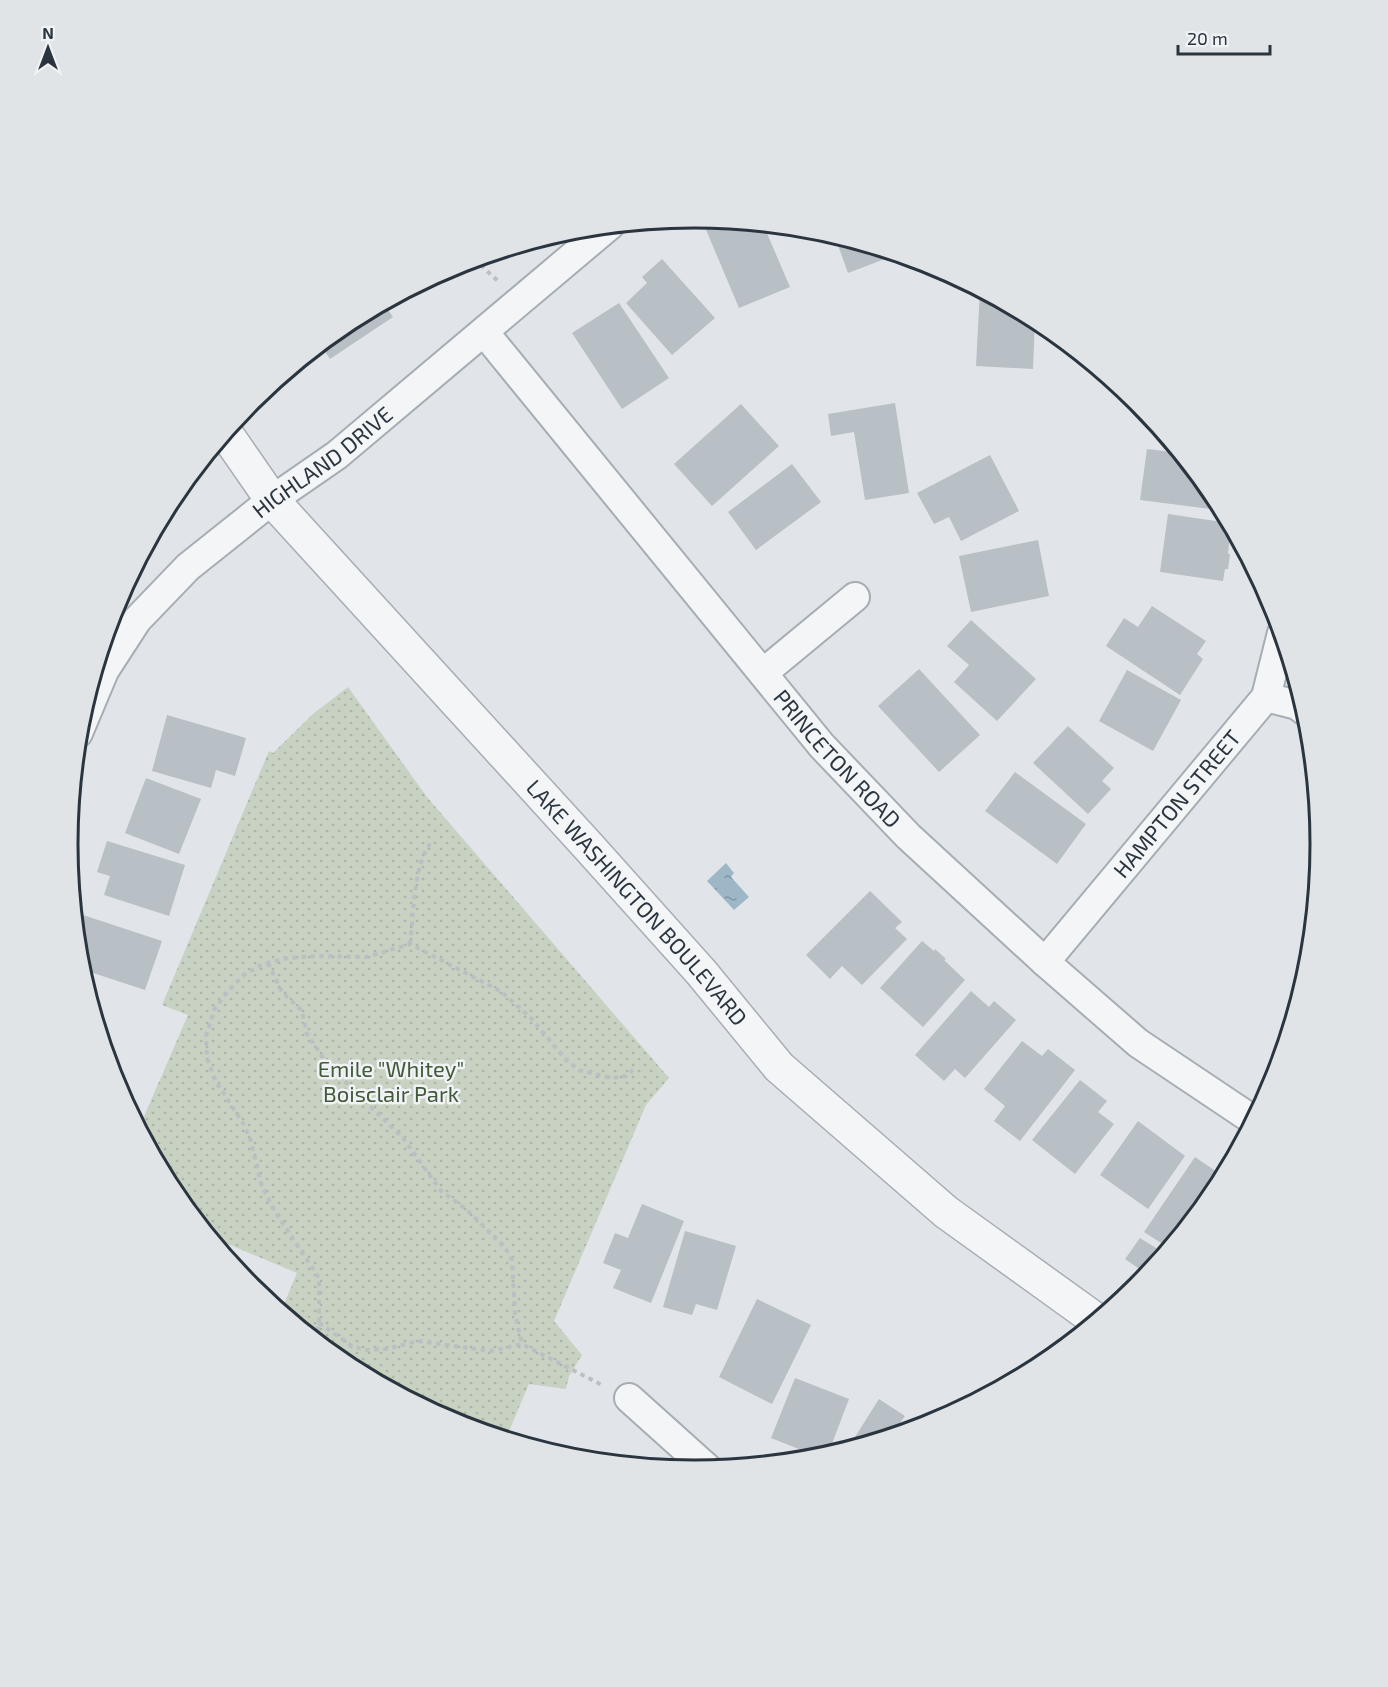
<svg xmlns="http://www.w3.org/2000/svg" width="1388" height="1687" font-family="'Exo 2',sans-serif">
	<defs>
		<pattern id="park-dots" width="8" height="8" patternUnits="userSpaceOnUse" patternTransform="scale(1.5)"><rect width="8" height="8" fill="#c8d2c2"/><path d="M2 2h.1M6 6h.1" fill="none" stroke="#acb5a8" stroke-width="1.8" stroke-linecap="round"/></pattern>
		<pattern id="water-ripples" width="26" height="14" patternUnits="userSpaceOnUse" patternTransform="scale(1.5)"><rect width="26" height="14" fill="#9db7c7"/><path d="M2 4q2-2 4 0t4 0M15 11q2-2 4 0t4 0" fill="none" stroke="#8096a3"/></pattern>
	</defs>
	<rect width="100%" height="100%" fill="#e1e5e9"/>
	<path fill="url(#park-dots)" d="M 348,687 L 427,797 L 669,1078 L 646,1105 L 554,1321 L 582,1355 L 569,1376 L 566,1389 L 529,1384 L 506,1438 L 454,1422 L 346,1364 L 281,1311 L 297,1273 L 211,1237 L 173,1191 L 139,1128 L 188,1015 L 162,1005 L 269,751 L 273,753 L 313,714 Z"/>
	<path fill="url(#water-ripples)" d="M 726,863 L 734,873 L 731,877 L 749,897 L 734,910 L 707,881 Z"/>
	<g fill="#b8bfc5">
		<path d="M 718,219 L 763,224 L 790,287 L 739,308 L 704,225 Z"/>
		<path d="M 834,234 L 898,254 L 848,273 Z"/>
		<path d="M 662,259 L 715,318 L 672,355 L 626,303 L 647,283 L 642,277 Z"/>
		<path d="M 980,290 L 1035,319 L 1033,369 L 976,366 Z"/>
		<path d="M 383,303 L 393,317 L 330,359 L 320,344 L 346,322 Z"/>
		<path d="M 619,303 L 669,378 L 622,409 L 572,333 Z"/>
		<path d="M 895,403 L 909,493 L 865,500 L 854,432 L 831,436 L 828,414 Z"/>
		<path d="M 741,404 L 779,446 L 712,506 L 674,464 Z"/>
		<path d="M 1147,449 L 1180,453 L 1215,496 L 1219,502 L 1218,510 L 1140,500 Z"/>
		<path d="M 990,455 L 1019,511 L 961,541 L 949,517 L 934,524 L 917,493 Z"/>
		<path d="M 792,464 L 821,502 L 756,550 L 728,512 Z"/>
		<path d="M 1168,514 L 1229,523 L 1231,526 L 1228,554 L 1230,554 L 1228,569 L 1225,569 L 1223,581 L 1160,572 Z"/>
		<path d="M 1038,540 L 1049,596 L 971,612 L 959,556 Z"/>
		<path d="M 1152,606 L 1206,641 L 1197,654 L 1203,659 L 1180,695 L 1106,646 L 1124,618 L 1138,627 Z"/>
		<path d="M 971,620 L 1036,679 L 997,721 L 954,682 L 969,665 L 947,646 Z"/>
		<path d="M 919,669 L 980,735 L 939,772 L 878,706 Z"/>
		<path d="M 1127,670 L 1181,700 L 1153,751 L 1099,721 Z"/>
		<path d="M 167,715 L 246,738 L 235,776 L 216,770 L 211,788 L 152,771 Z"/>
		<path d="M 1068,726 L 1114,768 L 1102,781 L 1111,789 L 1088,814 L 1033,763 Z"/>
		<path d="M 1015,772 L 1086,824 L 1057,864 L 985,811 Z"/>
		<path d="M 146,778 L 201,799 L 179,854 L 125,833 Z"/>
		<path d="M 107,841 L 185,865 L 169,916 L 104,895 L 110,876 L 97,872 Z"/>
		<path d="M 870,891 L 902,922 L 895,928 L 907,939 L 862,985 L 842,966 L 830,979 L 806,955 Z"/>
		<path d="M 77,913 L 162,941 L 145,990 L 81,969 L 75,920 Z"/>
		<path d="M 922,941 L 934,951 L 935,949 L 946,959 L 944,960 L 965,980 L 923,1027 L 880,988 Z"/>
		<path d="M 971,991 L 989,1007 L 994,1001 L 1016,1020 L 965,1078 L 955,1069 L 944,1081 L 915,1055 Z"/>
		<path d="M 1022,1041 L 1042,1056 L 1048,1049 L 1075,1070 L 1020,1141 L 994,1121 L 1005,1106 L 984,1089 Z"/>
		<path d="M 1080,1080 L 1107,1101 L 1098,1112 L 1114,1124 L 1075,1174 L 1032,1140 Z"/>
		<path d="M 1138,1121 L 1185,1156 L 1148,1209 L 1100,1175 Z"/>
		<path d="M 1195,1157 L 1223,1176 L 1215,1192 L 1169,1248 L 1144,1232 Z"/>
		<path d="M 642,1204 L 684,1221 L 651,1303 L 613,1288 L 621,1270 L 603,1263 L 615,1233 L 628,1238 Z"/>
		<path d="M 685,1231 L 736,1246 L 717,1310 L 696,1304 L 692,1315 L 663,1307 Z"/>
		<path d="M 1140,1238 L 1159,1250 L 1144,1272 L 1125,1259 Z"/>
		<path d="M 757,1299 L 811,1325 L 772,1404 L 719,1377 Z"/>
		<path d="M 795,1378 L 849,1399 L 828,1454 L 819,1457 L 771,1438 Z"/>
		<path d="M 879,1399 L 905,1416 L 895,1430 L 900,1433 L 848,1448 Z"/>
	</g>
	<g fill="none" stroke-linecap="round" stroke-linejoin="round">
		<g stroke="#a6adb3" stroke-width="32">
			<g id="minor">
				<path id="s1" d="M 484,332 L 822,746 L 908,836 L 1045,962 L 1138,1043 L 1253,1120"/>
				<path d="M 763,673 L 855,597"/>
				<path d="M 1266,697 L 1297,705 L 1305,711"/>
				<path id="s2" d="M 78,733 L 104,671 L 137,620 L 188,567 L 272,500 L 337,455 L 610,225"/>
				<path id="s3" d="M 1045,962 L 1266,697 L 1282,633"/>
				<path d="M 629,1398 L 708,1469"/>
			</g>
		</g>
		<g stroke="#a6adb3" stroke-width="36">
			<g id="tertiary">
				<path id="s4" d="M 225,432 L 272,500 L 588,846 L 701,972 L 779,1067 L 946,1212 L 1096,1320"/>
			</g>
		</g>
		<g stroke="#bbbfc3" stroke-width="4" stroke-dasharray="4.5 4.5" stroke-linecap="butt">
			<path d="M 474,259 L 498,281"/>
			<path d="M 410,944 C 414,913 413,865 432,841"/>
			<path d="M 268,963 L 282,992 L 302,1011 L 307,1034 L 328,1065 L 403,1138 L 441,1191 L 466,1209 L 505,1247 L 512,1260 L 515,1314 L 522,1344"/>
			<path d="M 319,1323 L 352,1346 L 366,1350 L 386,1349 L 418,1341 L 491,1351 L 522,1344 L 604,1386"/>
			<path d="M 316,1340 L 319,1323 L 319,1278 L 274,1210 L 262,1186 L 250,1138 L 243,1123 L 216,1082 L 207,1058 L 206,1036 L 214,1010 L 228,991 L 245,974 L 263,964 L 288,958 L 317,956 L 367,957 L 410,944 L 502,992 L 531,1018 L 566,1060 L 579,1070 L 611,1078 L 626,1076 L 633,1070"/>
		</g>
		<use href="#minor" stroke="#f3f5f7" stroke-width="28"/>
		<use href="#tertiary" stroke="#f3f5f7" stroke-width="33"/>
	</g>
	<g text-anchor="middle" stroke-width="5" stroke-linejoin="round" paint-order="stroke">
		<g font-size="22" fill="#2a353f" stroke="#f0f3f6">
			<text dy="8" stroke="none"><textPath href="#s2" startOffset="372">HIGHLAND DRIVE</textPath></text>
			<text dy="8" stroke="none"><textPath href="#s1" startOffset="554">PRINCETON ROAD</textPath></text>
			<text dy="8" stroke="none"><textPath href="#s3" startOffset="206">HAMPTON STREET</textPath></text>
			<text dy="8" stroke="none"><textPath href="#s4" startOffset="626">LAKE WASHINGTON BOULEVARD</textPath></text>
		</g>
		<g font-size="22" fill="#435a38" stroke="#f0f3f6">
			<text x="391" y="1077">Emile "Whitey"<tspan x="391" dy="25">Boisclair Park</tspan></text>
		</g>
	</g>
	<path d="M0 0H1388V1687H0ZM78 844a616 616 0 1 1 1232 0a616 616 0 1 1-1232 0Z" fill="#e0e4e7" fill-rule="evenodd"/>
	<path fill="none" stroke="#2a353f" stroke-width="3" d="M78 844a616 616 0 1 1 1232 0a616 616 0 1 1-1232 0Z"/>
	<g transform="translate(48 48)" stroke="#f0f3f6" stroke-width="4.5" paint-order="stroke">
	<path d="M0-4.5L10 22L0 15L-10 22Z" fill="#2a353f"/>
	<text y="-9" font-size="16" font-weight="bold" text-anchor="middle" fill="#2a353f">N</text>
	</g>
	<path d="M1178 45v9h92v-9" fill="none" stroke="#2a353f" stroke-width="3"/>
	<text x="1187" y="45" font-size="18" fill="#2a353f" stroke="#f0f3f6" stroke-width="4.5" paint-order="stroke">20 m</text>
</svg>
